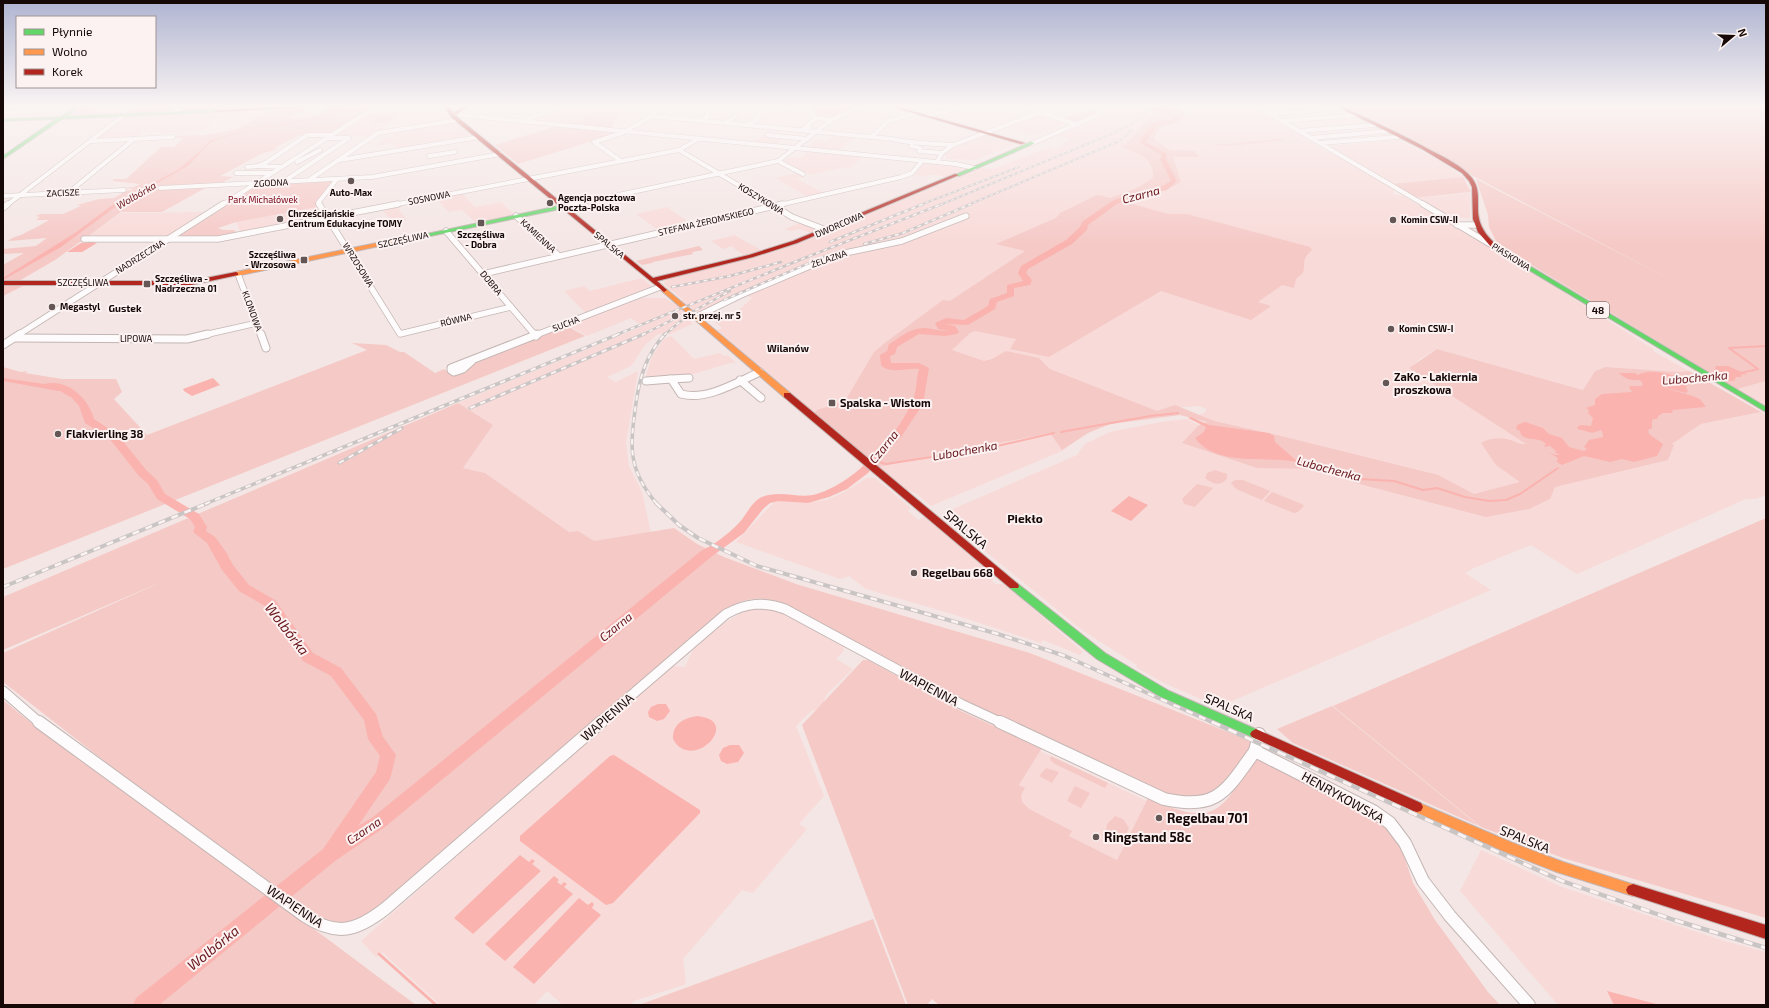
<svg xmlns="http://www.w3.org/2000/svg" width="1769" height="1008" font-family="'Exo 2',sans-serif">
	<rect width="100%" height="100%" fill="#f4e6e4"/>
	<g fill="#f8dad8">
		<path d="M 83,105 L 132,105 L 123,113 L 70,114 Z"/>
		<path d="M 570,105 L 631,105 L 631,112 L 587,115 L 570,124 L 538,121 L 562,109 L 558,109 Z"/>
		<path d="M 1112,105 L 1139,105 L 1161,112 L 1167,121 L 1127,147 L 1170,149 L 1157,140 L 1159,130 L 1166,125 L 1196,115 L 1184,107 L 1185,105 L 1248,105 L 1302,136 L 1308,137 L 1301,138 L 1302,140 L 1312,142 L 1325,151 L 1335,154 L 1370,175 L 1394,190 L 1393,194 L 1404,196 L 1553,286 L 1650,347 L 1654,350 L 1653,351 L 1689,371 L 1678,372 L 1606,367 L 1595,371 L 1583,390 L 1437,349 L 1420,359 L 1410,368 L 1668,460 L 1672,444 L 1701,424 L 1761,412 L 1766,415 L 1766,495 L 1756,499 L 1746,499 L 1577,574 L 1531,545 L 1474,568 L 1465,573 L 1491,590 L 1218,707 L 1160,681 L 1136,667 L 1137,665 L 1082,630 L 943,517 L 944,513 L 1077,455 L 1085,444 L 1110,432 L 1161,422 L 1186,419 L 1199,425 L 1207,423 L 1196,416 L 1204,413 L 1207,409 L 1199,406 L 1171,408 L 1097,428 L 1088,432 L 1062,451 L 931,506 L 917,494 L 904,488 L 885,474 L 717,330 L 722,328 L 715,322 L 738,311 L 752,298 L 745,295 L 691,321 L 692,324 L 670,334 L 658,334 L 645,345 L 631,366 L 607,377 L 616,382 L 638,371 L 626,443 L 629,466 L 642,492 L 651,533 L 594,541 L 578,531 L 569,532 L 485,473 L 463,468 L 493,425 L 458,403 L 643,326 L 631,318 L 587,336 L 568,325 L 642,298 L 665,298 L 672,303 L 683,300 L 664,284 L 665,281 L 672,278 L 774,252 L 806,241 L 980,168 L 993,169 L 1050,147 L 1056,149 L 1064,145 L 1060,144 L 1071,139 L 1057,136 L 1103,117 L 1105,113 L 1101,108 Z"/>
		<path d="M 250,110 L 238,117 L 214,119 L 202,131 L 158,134 L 160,132 L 158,131 L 142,132 L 134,138 L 96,140 L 125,116 Z"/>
		<path d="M 408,111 L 371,136 L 334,135 L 368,114 Z"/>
		<path d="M 1041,114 L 1066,123 L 1037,135 L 1003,127 Z"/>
		<path d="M 458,123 L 472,135 L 398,149 L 392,143 L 375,146 L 385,138 L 396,137 L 391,131 L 429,125 L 432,127 Z"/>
		<path d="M 835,134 L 857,136 L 838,151 L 807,148 L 815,140 L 826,141 Z"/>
		<path d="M 763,135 L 785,137 L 776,144 L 754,142 Z"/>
		<path d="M 986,136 L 1016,144 L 975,160 L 946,159 L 946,151 Z"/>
		<path d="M 1399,140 L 1442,162 L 1463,177 L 1393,183 L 1329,146 Z"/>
		<path d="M 808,151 L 862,157 L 850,168 L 844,167 L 810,175 L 784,161 L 790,157 L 801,158 Z"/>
		<path d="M 924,163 L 953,166 L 965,169 L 946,177 L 932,174 L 928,176 L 915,175 Z"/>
		<path d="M 797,173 L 804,177 L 797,179 L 824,193 L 808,197 L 775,178 Z"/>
		<path d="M 462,193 L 475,207 L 501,202 L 515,215 L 476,223 L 462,210 L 448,212 L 436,198 Z"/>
		<path d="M 1470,193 L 1470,218 L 1450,217 L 1418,198 Z"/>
		<path d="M 396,206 L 407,220 L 393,223 L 382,209 Z"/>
		<path d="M 317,207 L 323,217 L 241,233 L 236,222 Z"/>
		<path d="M 667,207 L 691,224 L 660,231 L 636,214 Z"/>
		<path d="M 207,212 L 167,238 L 84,238 L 121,213 Z"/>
		<path d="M 800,223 L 819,230 L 811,233 L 799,229 L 791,231 L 785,229 Z"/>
		<path d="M 735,235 L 739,238 L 763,251 L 745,256 L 731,246 L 723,249 L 711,241 Z"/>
		<path d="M 642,278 L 653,288 L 587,314 L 564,291 L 584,286 L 590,291 Z"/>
		<path d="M 671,336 L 694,359 L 720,353 L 724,356 L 727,355 L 736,363 L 730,363 L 690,375 L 646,376 L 652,356 L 664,339 Z"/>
		<path d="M 1766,381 L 1766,406 L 1737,389 Z"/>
		<path d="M 867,478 L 875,478 L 911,508 L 908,511 L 918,520 L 924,517 L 994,576 L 992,581 L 996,584 L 1004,584 L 1083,652 L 1080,655 L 1043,640 L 1041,643 L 949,613 L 866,589 L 849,576 L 840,579 L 736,542 L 776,500 L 807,503 L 826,500 L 842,493 Z"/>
		<path d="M 759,607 L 782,613 L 844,647 L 843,652 L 836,659 L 853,669 L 827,694 L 824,700 L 823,708 L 811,711 L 796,726 L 824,796 L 799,824 L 807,829 L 753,893 L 742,890 L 683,959 L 686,984 L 634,1001 L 630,1005 L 563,1005 L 547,991 L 534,1005 L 440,1005 L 382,952 L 376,957 L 361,941 L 672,666 L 685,667 L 694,648 L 723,624 L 746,610 Z"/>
		<path d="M 1040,751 L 1147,801 L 1117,860 L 1007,805 Z"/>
		<path d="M 1481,850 L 1562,887 L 1724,941 L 1766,952 L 1766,1005 L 1558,1005 L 1460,891 Z"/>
	</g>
	<g fill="#f5c9c6">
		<path d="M 83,105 L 95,105 L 87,111 L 98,111 L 90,115 L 70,114 Z"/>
		<path d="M 138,105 L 179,105 L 170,111 L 127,113 Z"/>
		<path d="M 189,105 L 299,105 L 181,110 Z"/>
		<path d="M 328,105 L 376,105 L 329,134 L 300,135 L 274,148 L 278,148 L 272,151 L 263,153 L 220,176 L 233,177 L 220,184 L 154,188 L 153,189 L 207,187 L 162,212 L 121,212 L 55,260 L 19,281 L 12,281 L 6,285 L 25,285 L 3,296 L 3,265 L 24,253 L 3,254 L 3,249 L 36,246 L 47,238 L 8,241 C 14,236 17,237 23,234 C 32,229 40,226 49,220 L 36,220 L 40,217 L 36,216 L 40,214 L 63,214 L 81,206 L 77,205 L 99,199 L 114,198 L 126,191 L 132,190 L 133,189 L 121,188 L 134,187 L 140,184 L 112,181 L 114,179 L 126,179 L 161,147 L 174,147 L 183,138 L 173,138 L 174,136 L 207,135 L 237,129 L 270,111 L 279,110 L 283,108 L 310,107 L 290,118 C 303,119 321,118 328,105 Z"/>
		<path d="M 838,105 L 866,105 L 831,119 L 816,117 L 810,107 Z"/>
		<path d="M 1164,105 L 1177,105 L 1187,116 C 1173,125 1160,120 1155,139 L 1170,150 L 1194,151 L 1200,157 L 1173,157 L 1181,182 C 1163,194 1144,192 1126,202 L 1168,214 L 1187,214 L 1310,247 L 1312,250 C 1301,260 1306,261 1303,273 L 1296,279 L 1294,288 L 1282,285 L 1258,302 L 1271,306 L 1251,320 L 1161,291 L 1049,357 L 1010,349 L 1016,339 L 975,331 L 970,333 L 952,350 L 984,361 L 992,359 L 1006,351 L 1039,358 L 1050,369 L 1157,411 L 1175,405 L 1214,421 L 1277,435 L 1438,475 L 1474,494 L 1520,482 L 1496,465 L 1481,443 C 1489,438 1501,437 1510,440 C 1515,441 1520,445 1526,444 L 1409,368 L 1437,349 L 1583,390 L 1595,371 L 1606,367 L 1678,372 L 1689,371 L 1761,412 L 1701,424 L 1672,444 L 1674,445 L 1668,460 L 1555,487 L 1550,499 L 1529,509 L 1486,517 L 1356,483 L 1313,469 L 1257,468 L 1182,443 L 1199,425 L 1207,422 L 1180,415 L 1110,424 L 1088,433 L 1062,450 L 1050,433 L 878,467 L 814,413 L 817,410 L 845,401 L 874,352 L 886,342 L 943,300 L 950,301 L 1025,251 L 996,244 L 1056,218 L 1060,213 L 1097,195 L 1111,198 L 1137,188 L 1153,178 C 1155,158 1137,153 1121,147 C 1137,137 1146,117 1164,105 Z"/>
		<path d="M 1338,105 L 1766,105 L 1766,381 L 1737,389 L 1518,257 L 1496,241 L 1489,227 L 1488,215 L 1476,179 L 1675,282 Z"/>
		<path d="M 1094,110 L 1096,114 L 1077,123 L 1059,118 Z"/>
		<path d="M 619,113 L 611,128 L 570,124 L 587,115 Z"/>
		<path d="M 374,115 L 397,115 L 385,123 L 371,123 L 376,119 L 368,119 Z"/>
		<path d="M 557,126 L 613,132 L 611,133 L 615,134 L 518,164 L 495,145 Z"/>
		<path d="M 1280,139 L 1289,140 L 1227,146 L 1212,145 Z"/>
		<path d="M 1463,177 L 1471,192 L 1414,198 L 1389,184 Z"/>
		<path d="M 333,181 L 316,202 L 317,207 L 236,222 L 218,228 L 223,230 L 234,230 L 238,234 L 222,238 L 176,237 L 255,186 Z"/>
		<path d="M 699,246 L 703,250 L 692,252 L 693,254 L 653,262 L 652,263 L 642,265 L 636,261 Z"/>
		<path d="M 567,326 L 585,336 L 3,569 L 3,367 L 21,372 L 28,371 L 25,373 L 62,379 L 116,379 L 122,392 L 114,399 L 147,435 L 367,350 L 352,343 L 386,345 L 400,352 L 404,352 L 435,373 L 444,369 L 448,372 Z"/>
		<path d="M 458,403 L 493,425 L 463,468 L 485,473 L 569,532 L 578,531 L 594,541 L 674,528 L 697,544 L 724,557 L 799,585 L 1030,653 L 1253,742 C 1248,760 1214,799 1195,799 C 1186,799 1176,796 1167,795 L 972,706 L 780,602 C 763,597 746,597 730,607 L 379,910 L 356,922 L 337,923 L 320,920 L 251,868 L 239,864 L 118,776 L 121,774 L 3,682 L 3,653 L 168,579 L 3,650 L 3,597 Z"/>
		<path d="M 1215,470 L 1227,474 L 1227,479 C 1221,486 1213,485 1205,478 L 1207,473 Z"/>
		<path d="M 1235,480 L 1243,480 L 1270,491 L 1262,500 L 1236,489 L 1231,483 Z"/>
		<path d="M 1197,484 L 1213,488 L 1195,507 L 1184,504 L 1182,499 Z"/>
		<path d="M 1272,492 L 1302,504 L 1304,506 L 1298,512 L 1294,513 L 1264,501 Z"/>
		<path d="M 1766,518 L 1766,918 L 1563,858 L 1481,827 L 1333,706 Z"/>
		<path d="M 863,660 L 868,660 L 961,711 L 1042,748 L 1019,785 L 1025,788 L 1021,795 L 1022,802 L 1029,809 L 1072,831 L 1069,836 L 1117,860 L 1148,798 C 1221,831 1220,808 1258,755 L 1387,825 L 1400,844 L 1413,883 L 1435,920 L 1488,992 L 1500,1005 L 939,1005 L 932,999 L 927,1005 L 908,1005 L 802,725 Z"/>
		<path d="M 3,700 C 75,760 153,812 229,867 C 292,912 354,959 416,1005 L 3,1005 Z"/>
		<path d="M 1332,706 L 1479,826 L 1293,743 L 1277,729 Z"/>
		<path d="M 1051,756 L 1108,783 L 1105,788 L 1055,764 L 1050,760 Z"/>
		<path d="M 1046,768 L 1059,772 L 1052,783 L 1039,776 Z"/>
		<path d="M 1075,786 L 1090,793 L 1081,808 L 1067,801 Z"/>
		<path d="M 1115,816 L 1123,819 L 1129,828 L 1123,841 L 1115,844 L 1110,840 L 1104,839 L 1102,835 L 1106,830 L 1107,824 Z"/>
		<path d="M 873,919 L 906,1005 L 639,1005 Z"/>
	</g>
	<g fill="#fab3af">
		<path d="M 336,105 L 343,105 C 337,108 335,113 329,117 L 250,130 L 218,139 L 209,144 L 188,166 L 118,205 L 61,247 L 3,280 L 3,278 L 75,233 L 111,206 L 179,169 L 201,150 L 210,140 L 251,129 L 326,116 L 333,112 Z"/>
		<path d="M 92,242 L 97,243 L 82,252 L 67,252 L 81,243 Z"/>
		<path d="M 1716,366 L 1728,366 L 1748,375 L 1742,374 L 1741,377 L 1736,377 L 1734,381 C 1718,380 1701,378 1687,385 L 1686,388 L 1688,391 L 1686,393 L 1657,386 L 1693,396 L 1700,399 L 1706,407 L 1673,410 L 1672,413 L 1663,413 L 1658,416 L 1658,418 L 1652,420 L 1652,428 L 1648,430 L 1649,434 L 1663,444 L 1657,456 L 1634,462 L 1622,459 L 1610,462 L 1584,456 L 1562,465 L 1557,462 L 1558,458 L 1548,452 L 1555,455 L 1561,454 L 1555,453 L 1556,451 L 1550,446 L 1544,447 L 1546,444 C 1538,436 1530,442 1521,435 L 1520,431 L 1516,429 L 1517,425 L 1525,422 L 1543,428 L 1549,434 L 1562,438 L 1569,447 L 1584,451 L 1587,449 L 1584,447 L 1589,440 L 1603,437 L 1603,434 L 1601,430 L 1592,433 L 1578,429 L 1577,427 L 1581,425 L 1591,426 L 1593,418 L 1588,413 L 1589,410 L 1586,408 L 1595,405 L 1595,399 L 1602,394 L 1632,392 L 1629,387 L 1631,386 L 1641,386 L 1643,384 L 1640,380 C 1631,380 1626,380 1619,373 L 1635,373 L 1638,375 C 1652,367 1671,376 1686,378 C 1695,379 1705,378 1714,376 L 1714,371 Z"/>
		<path d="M 3,378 L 65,387 L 59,391 L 3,381 Z"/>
		<path d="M 213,378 L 220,385 L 192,396 L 184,391 L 183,389 Z"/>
		<path d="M 1191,417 L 1209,425 L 1269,433 L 1274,436 L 1275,442 L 1298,462 C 1267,455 1217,468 1195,438 L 1204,432 L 1206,427 L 1188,418 Z"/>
		<path d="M 1129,496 L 1148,505 L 1131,521 L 1111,511 Z"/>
		<path d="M 658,704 L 666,704 L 670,711 L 664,719 L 657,721 L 649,717 L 648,712 L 651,707 Z"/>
		<path d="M 697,716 C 744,720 692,774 673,739 C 672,724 684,718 697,716 Z"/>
		<path d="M 730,745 L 739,745 L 744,753 L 738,762 L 727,764 L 721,761 L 719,755 L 723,748 Z"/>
		<path d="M 614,755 L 700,810 L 700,813 L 613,903 L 606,905 L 520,841 L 520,836 L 610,756 Z"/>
		<path d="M 520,855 L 529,862 L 532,859 L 535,861 L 532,864 L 541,871 L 473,934 L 454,918 Z"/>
		<path d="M 554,876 L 559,880 L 557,882 L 561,885 L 564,882 L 567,884 L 564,887 L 573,894 L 505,961 L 485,944 Z"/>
		<path d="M 579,898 L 588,905 L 592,902 L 594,904 L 592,908 L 601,915 L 534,984 L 513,967 Z"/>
		<path d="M 1607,991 L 1660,1005 L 1614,1005 Z"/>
	</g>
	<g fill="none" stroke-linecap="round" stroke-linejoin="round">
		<g stroke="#fab3af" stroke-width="1">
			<path d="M 91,107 L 94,105"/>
			<path d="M 84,112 L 90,108"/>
			<path d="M 138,187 L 147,187"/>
			<path d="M 143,192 L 152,191"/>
		</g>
		<g stroke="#fab3af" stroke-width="2">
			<path d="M 1741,373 L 1758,369 L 1729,348 L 1766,346"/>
			<path d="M 1061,432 L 1150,416 L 1178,413"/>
			<path d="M 875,461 L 886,464 L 984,449 L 1054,433"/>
			<path d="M 1296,461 L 1327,467 L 1359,479 L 1394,481 L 1423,490 L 1437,488 L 1465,497 L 1489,501 L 1506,500 L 1520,494 L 1558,468"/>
		</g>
		<path stroke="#fab3af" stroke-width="3" d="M 379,954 L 436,1005"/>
		<path fill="#fab3af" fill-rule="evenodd" d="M 1141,105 C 1154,104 1171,110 1181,119 L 1172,124 L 1158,125 L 1146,142 L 1167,154 L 1166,159 L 1177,181 L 1176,182 L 1167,190 L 1132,197 L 1117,204 L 1088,225 L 1087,230 L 1072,244 L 1028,269 L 1026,273 L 1032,280 L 1030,285 L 1014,288 L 1014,296 L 997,302 L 995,309 L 968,325 L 945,324 L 955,326 L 959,332 L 957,334 L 945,336 L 919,334 L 897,347 L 895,354 L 890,356 L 891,363 L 919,363 L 929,368 L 924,398 L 919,410 L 901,437 L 868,473 L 847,489 L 829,497 L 808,503 L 778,501 L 770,503 L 763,509 L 744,533 L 711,557 L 385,827 L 335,861 L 159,1005 L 133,1005 L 136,998 L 323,849 L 376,772 L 380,756 L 368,739 L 364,720 L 331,676 L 303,661 L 265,606 L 239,591 L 222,570 L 207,543 L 193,532 L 195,527 L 190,519 L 157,499 L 148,484 L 139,476 L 109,438 L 85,423 L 79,406 L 72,398 L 60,391 L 44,388 L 43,386 L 44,384 C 68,378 89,399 94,419 L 117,434 L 147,471 L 157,480 L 165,494 L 199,514 L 207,527 L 206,531 L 215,537 L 226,552 L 233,565 L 249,585 L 275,600 L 313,653 L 341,668 L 376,714 L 383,737 L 396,755 L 390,779 L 358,826 L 373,817 L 701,551 C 715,544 727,535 738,524 C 746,516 751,502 762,497 C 779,490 796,498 813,495 C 852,486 899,436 913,399 C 917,390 916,379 919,369 C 907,367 890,375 881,365 L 880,355 L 887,351 L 889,344 C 901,337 911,327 926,328 C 934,329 941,331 949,331 L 938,329 L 935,323 L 946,318 L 964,320 L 988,306 L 990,299 L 1007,293 L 1007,285 L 1023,281 L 1018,273 L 1021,266 L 1066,240 L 1080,227 L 1082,222 L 1112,201 L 1129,194 L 1157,189 L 1171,181 L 1160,159 L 1162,155 L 1140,143 L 1142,137 L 1154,122 L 1174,119 L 1168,114 Z"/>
		<g stroke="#c3b6b4" stroke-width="5">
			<g id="street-far4">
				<path d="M 537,105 L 555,108"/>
				<path d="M 780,105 L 782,108 L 807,106"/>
				<path d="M 806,105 L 816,118 L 832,120"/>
				<path d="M 1019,105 L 1078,125"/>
				<path d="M 1255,105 L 1425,205"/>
				<path d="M 3,112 L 46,110"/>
				<path d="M 173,112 L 184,105"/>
				<path d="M 1271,114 L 1342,108"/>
				<path d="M 460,115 L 956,164 L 974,168"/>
				<path d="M 652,116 L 892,139 C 912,144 932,143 953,145"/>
				<path d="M 926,116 L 969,105"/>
				<path d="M 526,120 L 564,105"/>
				<path d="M 700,121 L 708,116 L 705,105"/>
				<path d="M 1282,121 L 1356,115"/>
				<path d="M 725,123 L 735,117"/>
				<path d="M 748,125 L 760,117 L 756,105"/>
				<path d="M 810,128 L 804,128 L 816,118"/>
				<path d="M 1299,131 L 1375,125"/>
				<path d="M 768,135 L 807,139"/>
				<path d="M 871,137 L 889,121 L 916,113"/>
				<path d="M 1311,138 L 1388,131"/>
				<path d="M 92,141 L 173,137"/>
				<path d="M 1033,143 L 1100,114 L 1098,109 L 1085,105"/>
				<path d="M 1320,143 L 1398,137"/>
				<path d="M 911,146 L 920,148 L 919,151 L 942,153"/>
				<path d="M 679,150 L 772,205"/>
				<path d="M 429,156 L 455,152"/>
				<path d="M 340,160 L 479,137"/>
				<path d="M 621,161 L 594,142 L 622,133 L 654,115 L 653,105"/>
				<path d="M 778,161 L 803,174"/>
				<path d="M 297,162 L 320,150"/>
				<path d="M 937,162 L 942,153 L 953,145 L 1041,112"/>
				<path d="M 247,167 L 258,166"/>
				<path d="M 281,167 L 258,166 L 267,162 L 307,135 L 331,135"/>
				<path d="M 236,173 L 271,173"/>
				<path d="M 309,180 L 378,133 L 458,120"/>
				<path d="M 283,182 L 349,138 L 328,138"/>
				<path d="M 160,188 L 372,177 L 500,154"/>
				<path d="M 68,193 L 134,139"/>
				<path d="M 3,196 L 124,190"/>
				<path d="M 7,205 L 124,115"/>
				<path d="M 222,205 L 379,105"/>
				<path d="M 319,205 L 318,203 L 337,179"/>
				<path d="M 393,205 L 679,150 L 698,139"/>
				<path d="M 571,205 L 778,161 L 830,121 L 852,110 L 870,105"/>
				<path d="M 779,205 L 901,177 L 912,173 L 922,161"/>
			</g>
		</g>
		<g stroke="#c3b6b4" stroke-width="7">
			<g id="street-far3">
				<path d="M 319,204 L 400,334 L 511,307"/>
				<path d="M 771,204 L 792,217 L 826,230"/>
				<path d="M 1423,204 L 1490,244"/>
				<path d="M 563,207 L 576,204"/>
				<path d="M 3,208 L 8,204"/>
				<path d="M 516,216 L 559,256"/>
				<path d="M 1457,225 L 1477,225"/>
				<path d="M 446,231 L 535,335"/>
				<path d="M 84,239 L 218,239 L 398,204"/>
				<path d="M 238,274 L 261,335"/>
				<path d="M 483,274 L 783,204"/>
				<path d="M 696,317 L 741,295 L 836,255 L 902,241 L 966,216"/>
				<path d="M 18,335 L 223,204"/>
				<path d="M 204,335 L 257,323"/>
				<path d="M 536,335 L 660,287"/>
			</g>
		</g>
		<g stroke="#c3b6b4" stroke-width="9">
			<g id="street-far2">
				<path d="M 261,334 L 266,348"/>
				<path d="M 534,334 L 536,336"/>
				<path d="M 15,338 L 187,339 L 208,334"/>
				<path d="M 3,345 L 20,334"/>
				<path d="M 472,361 L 463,369 L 454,372 L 451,370 L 451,368 L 538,334"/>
				<path d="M 671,379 L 689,378"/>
				<path d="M 740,380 L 761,398"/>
				<path d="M 646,381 L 671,379 L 681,394 C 707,401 737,382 760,372"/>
			</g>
		</g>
		<g stroke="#c3b6b4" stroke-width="11">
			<g id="street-far1">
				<path d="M 3,691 L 40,723"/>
				<path d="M 599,723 L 726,614 C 746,603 764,601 785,609 L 961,704 L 1002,723"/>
			</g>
		</g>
		<g stroke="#c3b6b4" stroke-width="14">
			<g id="street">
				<path d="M 39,722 L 305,916 C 337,937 357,931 386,908 L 601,722"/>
				<path d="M 1000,722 L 1164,799 C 1218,811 1226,791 1255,751"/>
				<path d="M 1259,734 L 1255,751 L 1373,811 L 1390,823 L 1405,843 L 1423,881 L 1450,916 L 1529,1005"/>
			</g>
		</g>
		<g stroke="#c3b6b4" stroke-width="2">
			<g id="fast">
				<path d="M 77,105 L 81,105 L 68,116 L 215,110 L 217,111 L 215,112 L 62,119 L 3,159 L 3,156 L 56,119 L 3,121 L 3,119 L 61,117 Z"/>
				<path d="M 1031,142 L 1035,143 L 959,176 L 955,175 Z"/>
				<path d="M 563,205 L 565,206 L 565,208 L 406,241 L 403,239 Z"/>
				<path d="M 1506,252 L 1766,407 L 1766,412 L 1504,255 L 1504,253 Z"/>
				<path d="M 1014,583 L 1018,584 L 1105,653 L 1169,691 L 1260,731 L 1262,734 L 1260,737 L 1256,739 L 1252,737 L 1161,697 L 1097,659 L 1010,588 L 1009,586 L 1010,584 Z"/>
			</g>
		</g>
		<g stroke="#c3b6b4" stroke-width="2">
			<g id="slow">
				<path d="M 406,237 L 409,239 L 408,240 L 236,276 L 233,274 L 236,272 Z"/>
				<path d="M 662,289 L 666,289 L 790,393 L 790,397 L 784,397 L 662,291 Z"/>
				<path d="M 1417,802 L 1513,843 L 1563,862 L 1638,886 L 1640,890 L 1638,894 L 1633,896 L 1557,872 L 1503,851 L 1413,811 L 1411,807 L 1413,803 Z"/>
			</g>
		</g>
		<g stroke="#c3b6b4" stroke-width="2">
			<g id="jam">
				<path d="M 315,105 L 339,105 L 215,112 L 213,111 Z"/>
				<path d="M 443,105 L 447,105 L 456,116 L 653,278 L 749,255 L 793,241 L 955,174 L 959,175 L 797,243 L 753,257 L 657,281 L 667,290 L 664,292 L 452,118 Z"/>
				<path d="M 465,105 L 469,105 L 457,114 L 455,114 L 455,112 Z"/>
				<path d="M 885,105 L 891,105 L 1025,143 L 1021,144 Z"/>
				<path d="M 1334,105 L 1339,105 C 1370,120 1402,134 1432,151 C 1446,158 1462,166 1472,178 C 1479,187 1478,197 1478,207 C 1477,229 1491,242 1508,253 L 1508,255 L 1504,255 L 1492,248 L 1478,232 L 1473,219 L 1472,187 L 1469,181 L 1462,173 L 1422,149 Z"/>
				<path d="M 236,272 L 238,273 L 238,275 L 191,285 L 3,285 L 3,281 L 191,281 Z"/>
				<path d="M 784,393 L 790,393 L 1018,584 L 1019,586 L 1018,588 L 1010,588 L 784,397 Z"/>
				<path d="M 1256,729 L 1421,803 L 1423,807 L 1421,811 L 1417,812 L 1413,811 L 1252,737 L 1250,734 L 1252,731 Z"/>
				<path d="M 1633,884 L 1766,925 L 1766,939 L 1628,894 L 1626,890 L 1628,886 Z"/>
			</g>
		</g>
		<use href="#street-far4" stroke="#fdfbfb" stroke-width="4"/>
		<use href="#street-far3" stroke="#fdfbfb" stroke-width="5.5"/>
		<use href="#street-far2" stroke="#fdfbfb" stroke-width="7"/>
		<use href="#street-far1" stroke="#fdfbfb" stroke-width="9"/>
		<use href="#street" stroke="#fdfbfb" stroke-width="12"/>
		<use href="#fast" fill="#63d668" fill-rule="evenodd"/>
		<use href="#slow" fill="#ff974d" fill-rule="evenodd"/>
		<use href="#jam" fill="#b3261e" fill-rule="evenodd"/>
		<g stroke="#cac5c5" stroke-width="2">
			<g id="rail-far4">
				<path d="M 920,205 L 1019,167"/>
				<path d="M 940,205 L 1109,135 L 1131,124 L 1155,105"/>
				<path d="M 968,205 L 1117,142 L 1125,137 L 1131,130"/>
			</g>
		</g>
		<g stroke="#cac5c5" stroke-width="2.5">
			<g id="rail-far3">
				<path d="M 830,242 L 923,204"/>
				<path d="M 864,244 L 903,233 L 971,204"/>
				<path d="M 672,287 L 730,276 L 781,262"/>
				<path d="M 724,300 L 830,254"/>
				<path d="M 616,335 L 797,261 L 942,204"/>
				<path d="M 642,335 L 684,314"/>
				<path d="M 664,335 L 692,312 L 730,291"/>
			</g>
		</g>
		<g stroke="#cac5c5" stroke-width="3.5">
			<g id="rail-far2">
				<path d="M 470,408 L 644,334"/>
				<path d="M 339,463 L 402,428"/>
				<path d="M 205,504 L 619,334"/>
				<path d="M 657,504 C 627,469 630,446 636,403 C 640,376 646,355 665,334"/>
			</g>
		</g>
		<g stroke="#cac5c5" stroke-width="4">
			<g id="rail-far1">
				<path d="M 656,503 L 679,525 L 698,538 L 757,566 L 998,634 L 1065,656 L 1214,723"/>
				<path d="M 3,587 L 208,503"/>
			</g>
		</g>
		<g stroke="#cac5c5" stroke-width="4.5">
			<path id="rail" d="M 1212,722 L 1562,881 L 1674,920 L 1766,948"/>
		</g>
		<use href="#rail-far4" stroke="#fbf2f1" stroke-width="1" stroke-dasharray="3" stroke-linecap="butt"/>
		<use href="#rail-far3" stroke="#fbf2f1" stroke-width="1.5" stroke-dasharray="4" stroke-linecap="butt"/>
		<use href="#rail-far2" stroke="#fbf2f1" stroke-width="2" stroke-dasharray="5.5" stroke-linecap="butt"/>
		<use href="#rail-far1" stroke="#fbf2f1" stroke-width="2.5" stroke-dasharray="7" stroke-linecap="butt"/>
		<use href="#rail" stroke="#fbf2f1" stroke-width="3" stroke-dasharray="9" stroke-linecap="butt"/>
	</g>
	<linearGradient id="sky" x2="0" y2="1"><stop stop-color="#afb4d1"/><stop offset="0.43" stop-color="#faf4f3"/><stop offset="1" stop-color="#faf4f3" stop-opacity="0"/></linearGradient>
	<rect width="1769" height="246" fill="url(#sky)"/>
	<g fill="#635654" stroke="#fbf2f1" stroke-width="1.5">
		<circle cx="351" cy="181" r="4"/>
		<circle cx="550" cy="203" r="4"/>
		<circle cx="280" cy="219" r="4"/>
		<circle cx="1393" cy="220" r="4"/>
		<rect x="477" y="219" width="8" height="8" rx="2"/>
		<rect x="300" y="256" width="8" height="8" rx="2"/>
		<rect x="143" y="280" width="8" height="8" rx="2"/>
		<circle cx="52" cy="307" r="4"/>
		<circle cx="675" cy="316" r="4"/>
		<circle cx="1391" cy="329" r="4"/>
		<circle cx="1386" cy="383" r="4"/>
		<rect x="828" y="399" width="8" height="8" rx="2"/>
		<circle cx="58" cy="434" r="4"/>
		<circle cx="914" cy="573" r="4"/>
		<circle cx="1159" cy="818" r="4"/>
		<circle cx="1096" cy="837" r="4"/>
	</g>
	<g text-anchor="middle" stroke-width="4" stroke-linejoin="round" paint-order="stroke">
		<g font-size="9" fill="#150807" stroke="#fbf2f1">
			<text transform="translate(271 183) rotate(-3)" y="3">ZGODNA</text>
			<text transform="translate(63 193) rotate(-3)" y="3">ZACISZE</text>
			<text transform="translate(429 198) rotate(-11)" y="3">SOSNOWA</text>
			<text transform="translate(761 199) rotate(31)" y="3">KOSZYKOWA</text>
			<text transform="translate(706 222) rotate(-13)" y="3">STEFANA ŻEROMSKIEGO</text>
			<text transform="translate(839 225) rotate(-23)" y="3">DWORCOWA</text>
			<text transform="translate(538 236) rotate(43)" y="3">KAMIENNA</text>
			<text transform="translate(403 240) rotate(-12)" y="3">SZCZĘŚLIWA</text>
			<text transform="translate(609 245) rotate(40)" y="3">SPALSKA</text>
			<text transform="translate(140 257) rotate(-32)" y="3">NADRZECZNA</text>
			<text transform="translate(1511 257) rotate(32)" y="3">PIASKOWA</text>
			<text transform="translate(829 259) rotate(-19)" y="3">ŻELAZNA</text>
			<text transform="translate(358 265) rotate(58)" y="3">WRZOSOWA</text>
			<text x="83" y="286">SZCZĘŚLIWA</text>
			<text transform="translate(491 283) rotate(50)" y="3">DOBRA</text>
			<text transform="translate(252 311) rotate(70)" y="3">KLONOWA</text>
			<text transform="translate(456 320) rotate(-14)" y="3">RÓWNA</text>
			<text transform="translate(566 324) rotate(-21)" y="3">SUCHA</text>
			<text x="136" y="342">LIPOWA</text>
		</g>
		<g font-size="9" font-weight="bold" fill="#150807" stroke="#fbf2f1" text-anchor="start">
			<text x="351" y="196" text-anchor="middle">Auto-Max</text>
			<text x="558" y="201">Agencja pocztowa<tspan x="558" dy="10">Poczta-Polska</tspan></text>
			<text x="288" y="217">Chrześcijańskie<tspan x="288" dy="10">Centrum Edukacyjne TOMY</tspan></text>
			<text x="1401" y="223">Komin CSW-II</text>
			<text x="481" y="238" text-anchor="middle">Szczęśliwa<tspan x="481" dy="10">- Dobra</tspan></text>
			<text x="296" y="258" text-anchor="end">Szczęśliwa<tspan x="296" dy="10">- Wrzosowa</tspan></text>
			<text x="155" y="282">Szczęśliwa -<tspan x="155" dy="10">Nadrzeczna 01</tspan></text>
			<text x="60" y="310">Megastyl</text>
			<text x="683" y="319">str. przej. nr 5</text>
			<text x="1399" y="332">Komin CSW-I</text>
		</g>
		<g font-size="9" fill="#770115" stroke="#fbf2f1">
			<text x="263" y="203">Park Michałówek</text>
		</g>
		<g font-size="10" font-style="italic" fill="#661319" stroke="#fbf2f1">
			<text transform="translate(136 195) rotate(-30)" y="4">Wolbórka</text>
		</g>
		<g font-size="10" font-weight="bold" fill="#150807" stroke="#fbf2f1">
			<text x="125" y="312">Gustek</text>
			<text x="788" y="352">Wilanów</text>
		</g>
		<rect fill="#fbf2f1" stroke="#5a4e4d" stroke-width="1" x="1587" y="302" width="22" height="16" rx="3"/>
		<g font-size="10" font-weight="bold" fill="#150807">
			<text x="1598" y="314">48</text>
		</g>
		<g font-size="11" font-weight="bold" fill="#150807" stroke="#fbf2f1" text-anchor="start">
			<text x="1394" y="381">ZaKo - Lakiernia<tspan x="1394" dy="13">proszkowa</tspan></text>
			<text x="840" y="407">Spalska - Wistom</text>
			<text x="66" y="438">Flakvierling 38</text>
			<text x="922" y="577">Regelbau 668</text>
		</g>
		<g font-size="12" font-style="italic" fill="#661319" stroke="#fbf2f1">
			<text transform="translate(1141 195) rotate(-15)" y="4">Czarna</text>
			<text transform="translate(1695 378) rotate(-5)" y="4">Lubochenka</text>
			<text transform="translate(884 447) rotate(-51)" y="4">Czarna</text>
			<text transform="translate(965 451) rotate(-10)" y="4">Lubochenka</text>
			<text transform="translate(1329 469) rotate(15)" y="4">Lubochenka</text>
			<text transform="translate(616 627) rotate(-39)" y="4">Czarna</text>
			<text transform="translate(364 831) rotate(-34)" y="4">Czarna</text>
		</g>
		<g font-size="12" font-weight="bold" fill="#150807" stroke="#fbf2f1">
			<text x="1025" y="523">Piekło</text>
		</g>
		<g font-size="13" fill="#150807" stroke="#fbf2f1">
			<text transform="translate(966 529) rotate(40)" y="5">SPALSKA</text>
			<text transform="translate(929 687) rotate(28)" y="5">WAPIENNA</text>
			<text transform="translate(1229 707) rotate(23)" y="5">SPALSKA</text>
			<text transform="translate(607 717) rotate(-41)" y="5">WAPIENNA</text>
			<text transform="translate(1343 797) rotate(29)" y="5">HENRYKOWSKA</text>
			<text transform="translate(1525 839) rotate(22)" y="5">SPALSKA</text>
			<text transform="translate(295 906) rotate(34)" y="5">WAPIENNA</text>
		</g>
		<g font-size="13" font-weight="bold" fill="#150807" stroke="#fbf2f1" text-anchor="start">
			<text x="1167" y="823">Regelbau 701</text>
			<text x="1104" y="842">Ringstand 58c</text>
		</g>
		<g font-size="14" font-style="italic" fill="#661319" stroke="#fbf2f1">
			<text transform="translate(287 629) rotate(52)" y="5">Wolbórka</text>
			<text transform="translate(213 948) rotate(-39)" y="5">Wolbórka</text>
		</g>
	</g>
	<rect width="1769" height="1008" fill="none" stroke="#150807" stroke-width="8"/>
	<rect x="16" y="16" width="140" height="72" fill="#fbf2f1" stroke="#9f9493"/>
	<rect x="24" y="29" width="20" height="6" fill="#63d668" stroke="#9f9493"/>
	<text x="52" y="36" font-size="12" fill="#150807">Płynnie</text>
	<rect x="24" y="49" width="20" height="6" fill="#ff974d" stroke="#9f9493"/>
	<text x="52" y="56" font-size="12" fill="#150807">Wolno</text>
	<rect x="24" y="69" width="20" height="6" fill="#b3261e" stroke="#9f9493"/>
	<text x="52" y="76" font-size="12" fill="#150807">Korek</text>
	<g transform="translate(1733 36) rotate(71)" stroke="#fbf2f1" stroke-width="3" paint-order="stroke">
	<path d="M0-3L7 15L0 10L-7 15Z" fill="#150807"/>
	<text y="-6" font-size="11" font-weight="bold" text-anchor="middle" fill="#150807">N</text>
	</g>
</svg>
